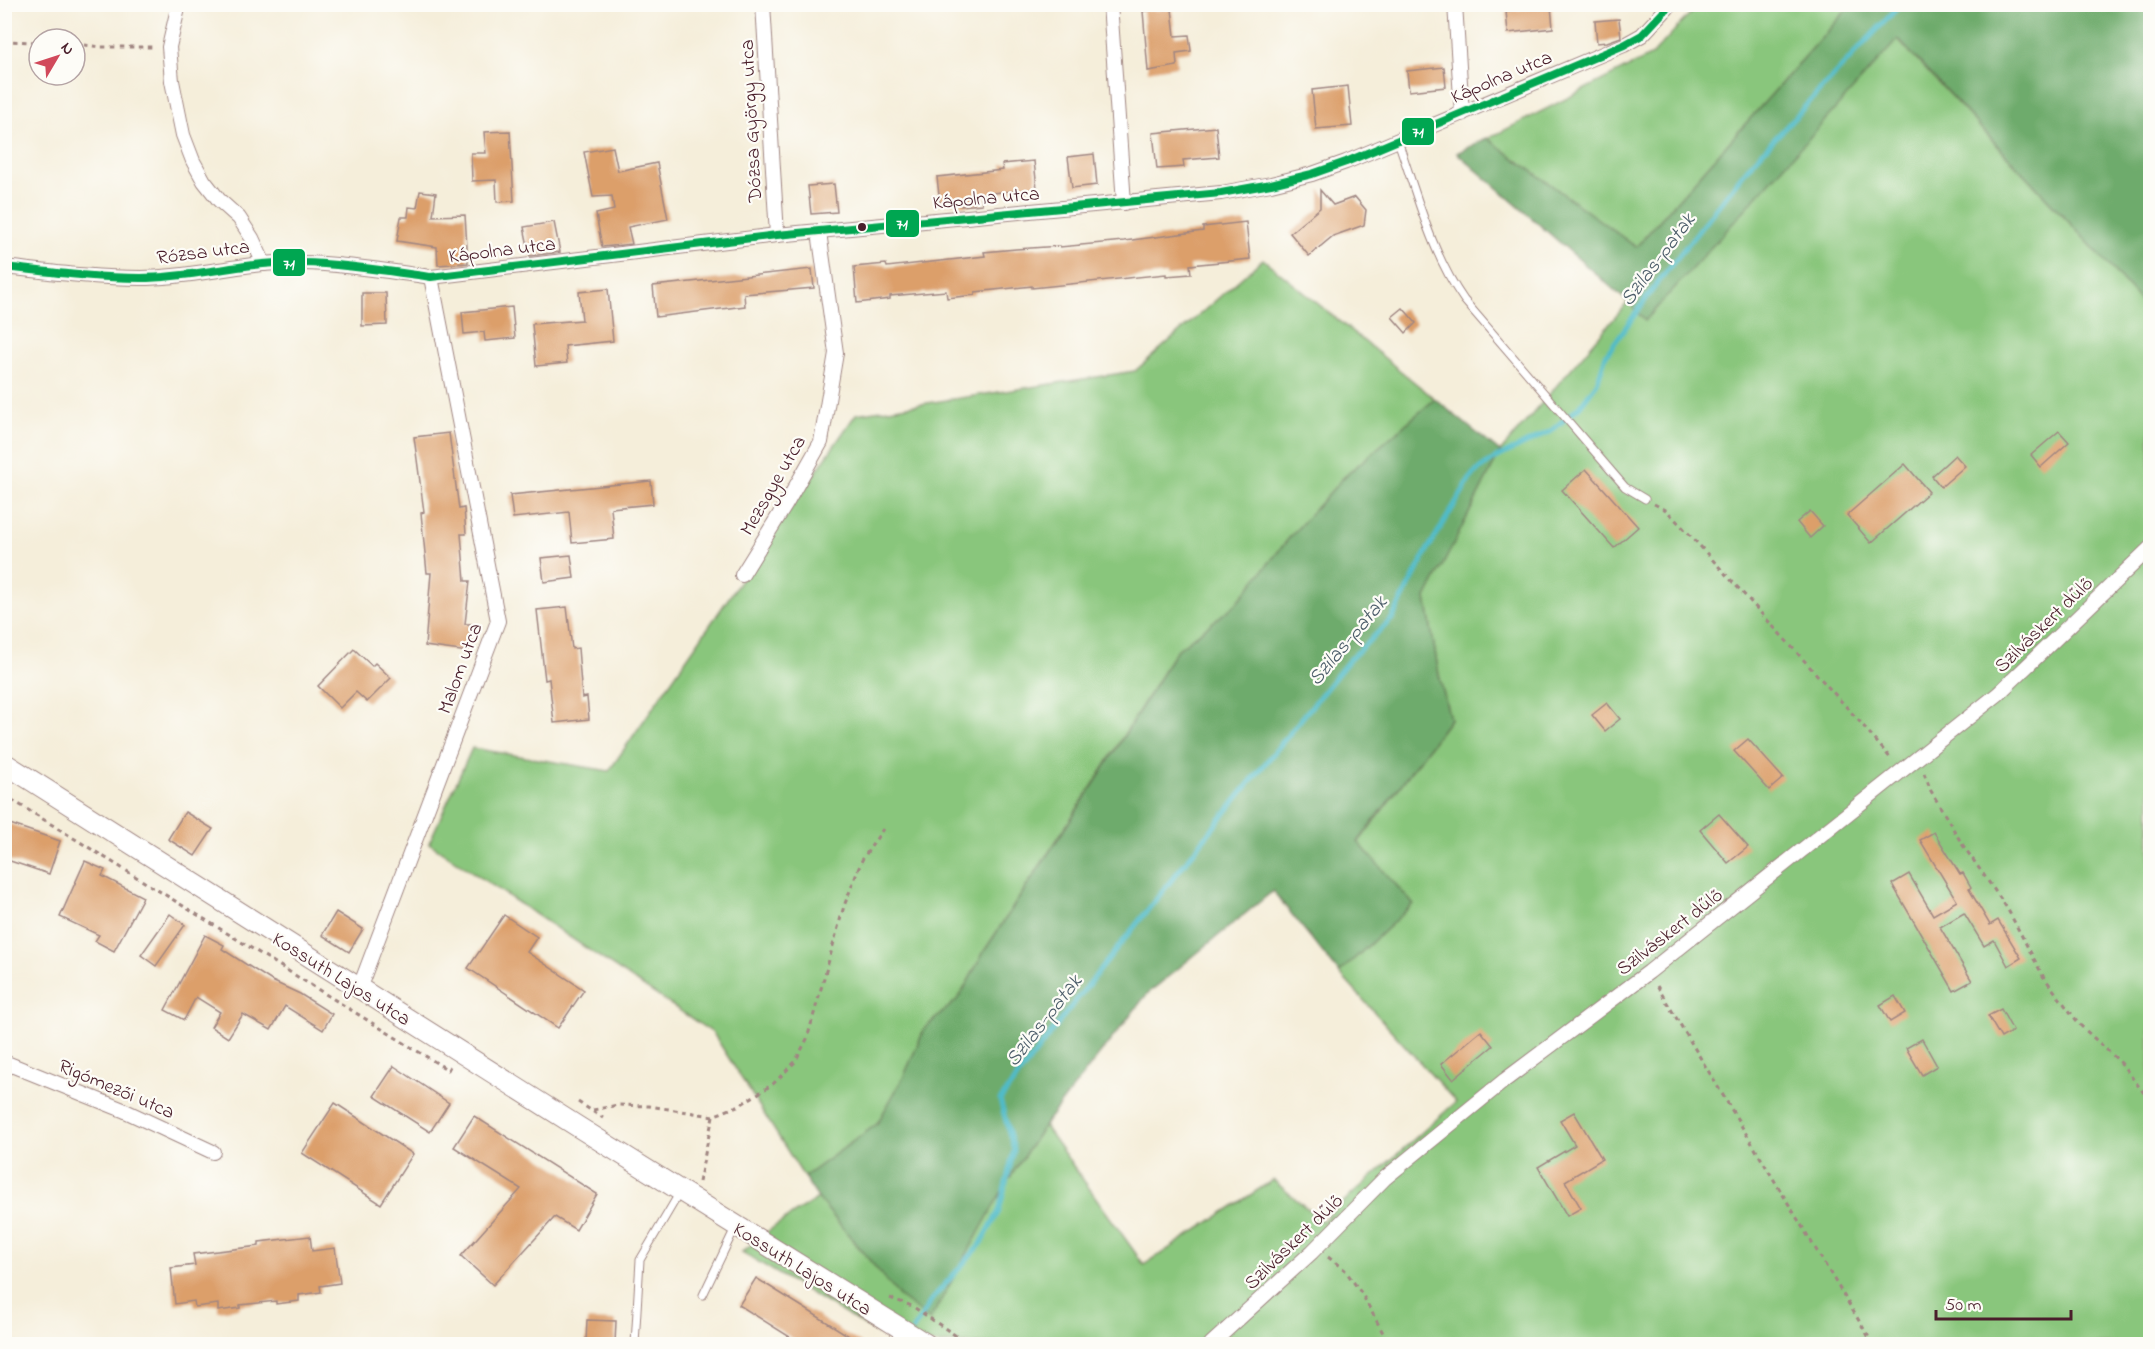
<svg xmlns="http://www.w3.org/2000/svg" width="2155" height="1349" font-family="'Indie Flower',sans-serif">
	<rect width="100%" height="100%" fill="#fdfcf7"/>
	<filter id="ink" filterUnits="userSpaceOnUse"><feTurbulence type="fractalNoise" baseFrequency=".0167" numOctaves="2"/><feDisplacementMap in="SourceGraphic" scale="12" xChannelSelector="R" yChannelSelector="G"/><feConvolveMatrix kernelMatrix="1 2 1 2 8 2 1 2 1" color-interpolation-filters="sRGB"/></filter>
	<filter id="wash" filterUnits="userSpaceOnUse"><feTurbulence type="fractalNoise" baseFrequency=".008" numOctaves="4" result="noise"/><feDisplacementMap in="SourceGraphic" scale="24" xChannelSelector="R" yChannelSelector="G"/><feGaussianBlur stdDeviation="1.35" result="paint"/><feColorMatrix in="noise" values="0 0 0 0 0 0 0 0 0 0 0 0 0 0 0 0 0 1.4 0 .05"/><feComposite in="paint" operator="in"/></filter>
	<g filter="url(#wash)">
		<rect width="100%" height="100%" fill="#f5eeda"/>
		<g fill="#89c67c" stroke="#6a7254" stroke-width="1.5">
			<path d="M 1698,5 L 1851,5 L 1636,247 L 1487,139 L 1652,55 Z"/>
			<path d="M 1897,39 L 2097,252 L 2150,312 L 2150,1344 L 900,1344 L 877,1333 L 742,1252 L 775,1226 L 818,1198 L 901,1298 L 930,1319 L 1007,1182 L 1044,1125 L 1144,1265 L 1273,1180 L 1322,1221 L 1456,1102 L 1339,973 L 1413,904 L 1358,843 L 1450,719 L 1439,675 L 1426,598 L 1500,452 L 1628,302 L 1645,320 Z"/>
			<path d="M 1263,259 L 1435,399 L 1343,478 L 1290,537 L 1236,604 L 1176,651 L 1098,777 L 985,950 L 959,998 L 925,1028 L 904,1076 L 877,1124 L 804,1177 L 713,1033 L 429,843 L 472,748 L 609,771 L 856,414 L 1135,371 Z"/>
		</g>
		<g fill="#6eab6c" stroke="#5c654c" stroke-width="1.5">
			<path d="M 1851,5 L 2150,5 L 2150,312 L 2097,252 L 1898,39 L 1645,321 L 1628,302 L 1457,153 L 1487,138 L 1636,247 Z"/>
			<path d="M 1435,399 L 1500,452 L 1426,598 L 1439,675 L 1450,719 L 1358,842 L 1413,904 L 1339,973 L 1273,891 L 1147,994 L 1044,1125 L 1007,1182 L 930,1320 L 901,1298 L 818,1198 L 804,1177 L 877,1124 L 904,1076 L 925,1028 L 959,998 L 985,950 L 1098,778 L 1176,651 L 1236,604 L 1290,537 L 1343,478 Z"/>
		</g>
		<g fill="none" stroke-linecap="round" stroke-linejoin="round">
			<path stroke="#4fbbc9" stroke-width="5" d="M 913,1330 L 932,1299 L 981,1244 L 999,1211 L 1014,1150 L 1000,1100 L 1066,1013 L 1200,844 L 1349,660 L 1392,619 L 1428,549 L 1473,474 L 1494,459 L 1551,431 L 1580,406 L 1597,383 L 1606,355 L 1658,282 L 1751,164 L 1901,4"/>
		</g>
		<g id="blocks">
			<g fill="#dc9f6a">
				<path d="M 1551,6 L 1553,28 L 1508,33 L 1506,11 Z"/>
				<path d="M 1172,9 L 1175,36 L 1189,35 L 1191,51 L 1176,53 L 1177,66 L 1148,71 L 1143,11 Z"/>
				<path d="M 1619,19 L 1621,37 L 1607,42 L 1597,43 L 1595,21 Z"/>
				<path d="M 1444,67 L 1446,87 L 1409,91 L 1407,71 Z"/>
				<path d="M 1348,86 L 1352,126 L 1316,129 L 1312,90 Z"/>
				<path d="M 1216,127 L 1219,157 L 1183,160 L 1184,167 L 1157,169 L 1153,133 Z"/>
				<path d="M 510,131 L 514,201 L 497,202 L 496,180 L 472,181 L 471,153 L 486,153 L 484,132 Z"/>
				<path d="M 613,147 L 618,171 L 657,163 L 668,219 L 628,227 L 632,244 L 602,247 L 596,214 L 614,210 L 612,196 L 593,197 L 584,152 Z"/>
				<path d="M 1094,154 L 1097,185 L 1072,188 L 1068,157 Z"/>
				<path d="M 1034,161 L 1037,189 L 981,194 L 982,204 L 961,206 L 960,202 L 940,204 L 937,177 L 1003,170 L 1002,164 Z"/>
				<path d="M 834,184 L 837,212 L 811,214 L 808,186 Z"/>
				<path d="M 1320,190 L 1333,205 L 1355,197 L 1366,210 L 1364,225 L 1333,236 L 1309,256 L 1290,233 L 1320,208 Z"/>
				<path d="M 420,191 L 436,193 L 433,216 L 465,215 L 468,263 L 438,265 L 437,247 L 397,241 L 401,217 L 408,217 L 409,207 L 417,208 Z"/>
				<path d="M 554,222 L 560,252 L 530,256 L 524,227 Z"/>
				<path d="M 1246,222 L 1250,259 L 1190,265 L 1191,274 L 1166,276 L 1166,274 L 1032,288 L 1032,286 L 975,292 L 975,295 L 947,298 L 946,291 L 890,296 L 890,299 L 857,303 L 854,267 L 886,264 L 887,267 L 985,256 L 984,252 L 1016,249 L 1060,246 L 1060,247 L 1124,241 L 1203,231 L 1203,227 Z"/>
				<path d="M 812,269 L 814,288 L 744,294 L 745,306 L 656,317 L 653,286 Z"/>
				<path d="M 608,289 L 613,341 L 565,346 L 567,363 L 536,366 L 532,324 L 582,320 L 579,292 Z"/>
				<path d="M 362,293 L 386,293 L 387,325 L 362,326 Z"/>
				<path d="M 512,307 L 515,338 L 485,341 L 484,332 L 464,334 L 462,312 Z"/>
				<path d="M 1403,308 L 1416,323 L 1406,333 L 1392,317 Z"/>
				<path d="M 2059,431 L 2069,442 L 2041,467 L 2031,455 Z"/>
				<path d="M 449,433 L 459,509 L 464,508 L 466,534 L 461,534 L 465,581 L 470,581 L 465,624 L 471,624 L 468,652 L 425,646 L 431,573 L 427,573 L 421,513 L 424,512 L 414,437 Z"/>
				<path d="M 1955,455 L 1965,466 L 1941,487 L 1932,476 Z"/>
				<path d="M 1905,464 L 1929,492 L 1871,543 L 1847,515 Z"/>
				<path d="M 1586,469 L 1638,527 L 1614,548 L 1562,490 Z"/>
				<path d="M 651,481 L 653,504 L 611,508 L 614,539 L 572,543 L 569,512 L 513,518 L 510,495 Z"/>
				<path d="M 1810,511 L 1823,526 L 1810,538 L 1797,522 Z"/>
				<path d="M 571,555 L 574,578 L 544,582 L 541,558 Z"/>
				<path d="M 567,607 L 572,649 L 578,648 L 582,698 L 587,697 L 589,719 L 554,723 L 549,679 L 545,680 L 537,610 Z"/>
				<path d="M 354,649 L 372,666 L 375,663 L 391,678 L 367,702 L 356,692 L 340,708 L 318,686 Z"/>
				<path d="M 1607,703 L 1620,719 L 1605,731 L 1592,715 Z"/>
				<path d="M 1748,739 L 1783,778 L 1769,790 L 1734,751 Z"/>
				<path d="M 185,812 L 213,829 L 195,856 L 168,839 Z"/>
				<path d="M 1719,814 L 1748,847 L 1728,863 L 1700,830 Z"/>
				<path d="M 4,822 L 60,841 L 49,874 L 4,859 Z"/>
				<path d="M 1934,832 L 1960,874 L 1963,873 L 1971,887 L 1969,889 L 1990,925 L 1998,920 L 2021,958 L 2008,966 L 1994,940 L 1984,946 L 1964,913 L 1940,927 L 1972,981 L 1954,991 L 1892,884 L 1909,874 L 1933,915 L 1957,901 L 1920,840 Z"/>
				<path d="M 85,861 L 105,870 L 102,876 L 143,897 L 114,951 L 95,941 L 99,935 L 60,917 Z"/>
				<path d="M 336,912 L 363,929 L 349,952 L 322,935 Z"/>
				<path d="M 170,914 L 185,925 L 156,966 L 141,955 Z"/>
				<path d="M 504,915 L 537,937 L 527,952 L 584,990 L 558,1028 L 468,968 Z"/>
				<path d="M 205,935 L 224,945 L 222,949 L 272,981 L 300,994 L 332,1014 L 323,1030 L 285,1006 L 271,1030 L 243,1014 L 228,1038 L 211,1027 L 220,1012 L 196,997 L 184,1020 L 165,1010 Z"/>
				<path d="M 1895,996 L 1905,1013 L 1890,1022 L 1880,1005 Z"/>
				<path d="M 2001,1009 L 2013,1031 L 2001,1038 L 1988,1016 Z"/>
				<path d="M 1481,1031 L 1493,1046 L 1453,1079 L 1441,1064 Z"/>
				<path d="M 1922,1039 L 1937,1066 L 1922,1075 L 1906,1048 Z"/>
				<path d="M 394,1066 L 449,1103 L 430,1132 L 374,1096 Z"/>
				<path d="M 335,1103 L 413,1154 L 381,1204 L 302,1153 Z"/>
				<path d="M 1574,1112 L 1602,1159 L 1565,1181 L 1581,1208 L 1567,1216 L 1538,1167 L 1575,1145 L 1560,1120 Z"/>
				<path d="M 474,1116 L 597,1194 L 576,1230 L 555,1217 L 493,1285 L 461,1256 L 521,1189 L 454,1147 Z"/>
				<path d="M 310,1236 L 312,1251 L 335,1248 L 340,1283 L 320,1286 L 321,1292 L 299,1295 L 299,1301 L 276,1304 L 276,1301 L 240,1305 L 240,1308 L 218,1311 L 218,1304 L 195,1307 L 194,1301 L 175,1304 L 171,1268 L 195,1265 L 193,1254 L 259,1246 L 259,1242 Z"/>
				<path d="M 756,1278 L 862,1344 L 801,1344 L 739,1305 Z"/>
				<path d="M 587,1320 L 616,1321 L 615,1344 L 586,1344 Z"/>
			</g>
		</g>
	</g>
	<g filter="url(#ink)">
		<use href="#blocks" fill-opacity="0" stroke="#a08682" stroke-width="1.5"/>
		<g fill="none" stroke-linecap="round" stroke-linejoin="round">
			<g stroke="#a08682" stroke-width="9">
				<g id="lane">
					<path d="M 1398,141 C 1417,195 1431,253 1464,300 L 1625,487 L 1645,499"/>
					<path d="M 703,1295 L 735,1228"/>
					<path d="M 635,1344 L 640,1260 L 680,1192"/>
				</g>
			</g>
			<g stroke="#a08682" stroke-width="16">
				<g id="street">
					<path d="M 179,4 L 169,47 L 172,81 L 183,135 L 193,161 L 204,181 L 219,200 L 239,218 L 252,238 L 264,264"/>
					<path d="M 763,4 L 777,235"/>
					<path d="M 1110,4 L 1124,203"/>
					<path d="M 1455,4 L 1462,114"/>
					<path d="M 4,267 C 50,272 95,278 141,278 C 182,278 222,268 263,264 C 314,259 380,270 431,277 L 777,235 L 1221,193 L 1271,184 L 1312,174 L 1346,162 L 1624,45 L 1642,35 L 1671,4"/>
					<path d="M 742,575 L 786,504 L 821,442 L 836,353 L 819,232"/>
					<path d="M 359,989 L 498,621 L 431,277"/>
					<path d="M 4,1062 L 123,1110 L 213,1152"/>
					<path d="M 1211,1344 L 1312,1252 L 1385,1178 L 1505,1080 L 1649,972 L 1998,694 L 2150,548"/>
				</g>
			</g>
			<g stroke="#a08682" stroke-width="22">
				<path id="secondary" d="M 4,763 L 580,1128 L 926,1344"/>
			</g>
			<g stroke="#a08682" stroke-width="3" stroke-dasharray="4.5 4.5" stroke-linecap="butt">
				<path d="M 4,41 L 39,42"/>
				<path d="M 75,44 L 101,47 L 155,47"/>
				<path d="M 1654,504 L 1666,510 L 1690,535 L 1860,722 L 1892,760"/>
				<path d="M 1924,773 L 1931,791 L 1962,844 L 2007,908 L 2043,976 L 2080,1025 L 2121,1063 L 2150,1101"/>
				<path d="M 4,795 L 448,1070 L 450,1066"/>
				<path d="M 1657,986 L 1873,1344"/>
				<path d="M 578,1102 L 603,1118"/>
				<path d="M 593,1110 L 618,1105 L 649,1106 L 713,1116 L 740,1105 L 773,1084 L 795,1062 L 807,1039 L 844,906 L 862,860 L 883,829"/>
				<path d="M 699,1182 L 713,1116"/>
				<path d="M 1328,1257 L 1345,1270 L 1362,1294 L 1389,1344"/>
				<path d="M 890,1298 L 912,1306 L 968,1344"/>
			</g>
			<use href="#lane" stroke="#fff" stroke-width="7"/>
			<use href="#street" stroke="#fff" stroke-width="14"/>
			<use href="#secondary" stroke="#fff" stroke-width="20"/>
			<g stroke="#fdfcf7" stroke-width="12">
				<path id="bus-1" d="M 4,267 C 50,272 95,278 141,278 C 182,278 222,268 263,264 C 314,259 380,270 431,277 L 777,235 L 1221,193 L 1271,184 L 1312,174 L 1346,162 L 1624,45 L 1642,35 L 1671,4"/>
			</g>
			<use href="#bus-1" stroke="#00a651" stroke-width="8"/>
		</g>
	</g>
	<circle fill="#4a1f2b" stroke="#fdfcf7" stroke-width="2" cx="862" cy="227" r="5"/>
	<g text-anchor="middle" stroke-width="4.5" stroke-linejoin="round" paint-order="stroke">
		<g font-size="20" fill="#4a1f2b" stroke="#fdfcf7">
			<text transform="translate(1501 76) rotate(-23)" y="7">Kápolna utca</text>
			<text transform="translate(750 121) rotate(-93)" y="7">Dózsa György utca</text>
			<text transform="translate(986 197) rotate(-5)" y="7">Kápolna utca</text>
			<text transform="translate(502 249) rotate(-7)" y="7">Kápolna utca</text>
			<text transform="translate(203 251) rotate(-7)" y="7">Rózsa utca</text>
			<text transform="translate(772 485) rotate(-60)" y="7">Mezsgye utca</text>
			<text transform="translate(2043 624) rotate(-44)" y="7">Szilváskert dűlő</text>
			<text transform="translate(459 668) rotate(-70)" y="7">Malom utca</text>
			<text transform="translate(1669 931) rotate(-38)" y="7">Szilváskert dűlő</text>
			<text transform="translate(342 978) rotate(32)" y="7">Kossuth Lajos utca</text>
			<text transform="translate(117 1088) rotate(23)" y="7">Rigómezői utca</text>
			<text transform="translate(1293 1241) rotate(-44)" y="7">Szilváskert dűlő</text>
			<text transform="translate(803 1268) rotate(32)" y="7">Kossuth Lajos utca</text>
		</g>
		<g font-size="21" font-style="italic" fill="#4c5d6a" stroke="#fdfcf7">
			<text transform="translate(1657 259) rotate(-53)" y="7">Szilas-patak</text>
			<text transform="translate(1347 640) rotate(-50)" y="7">Szilas-patak</text>
			<text transform="translate(1043 1020) rotate(-52)" y="7">Szilas-patak</text>
		</g>
	</g>
	<g stroke="#fdfcf7" stroke-width="2">
		<rect x="1401" y="117" width="34" height="29" rx="6" fill="#00a651"/>
		<rect x="885" y="209" width="35" height="29" rx="6" fill="#00a651"/>
		<rect x="272" y="248" width="34" height="29" rx="6" fill="#00a651"/>
	</g>
	<g font-size="16" text-anchor="middle" font-weight="bold" fill="#fff">
		<text x="1418" y="137">71</text>
		<text x="902" y="229">71</text>
		<text x="289" y="269">71</text>
	</g>
	<rect width="2155" height="1349" fill="none" stroke="#fdfcf7" stroke-width="24"/>
	<g transform="translate(57 57) rotate(51)"><circle r="28" fill="#fdfcf7" stroke="#b5a4a5" stroke-width="1.5"/>
	<path d="M0-4.5L10 22L0 15L-10 22Z" fill="#d1495b"/>
	<text y="-9" font-size="16" font-weight="bold" text-anchor="middle" fill="#4a1f2b">N</text>
	</g>
	<path d="M1936 1310v9h135v-9" fill="none" stroke="#4a1f2b" stroke-width="3"/>
	<text x="1945" y="1310" font-size="18" fill="#4a1f2b" stroke="#fdfcf7" stroke-width="4.5" paint-order="stroke">50 m</text>
</svg>
